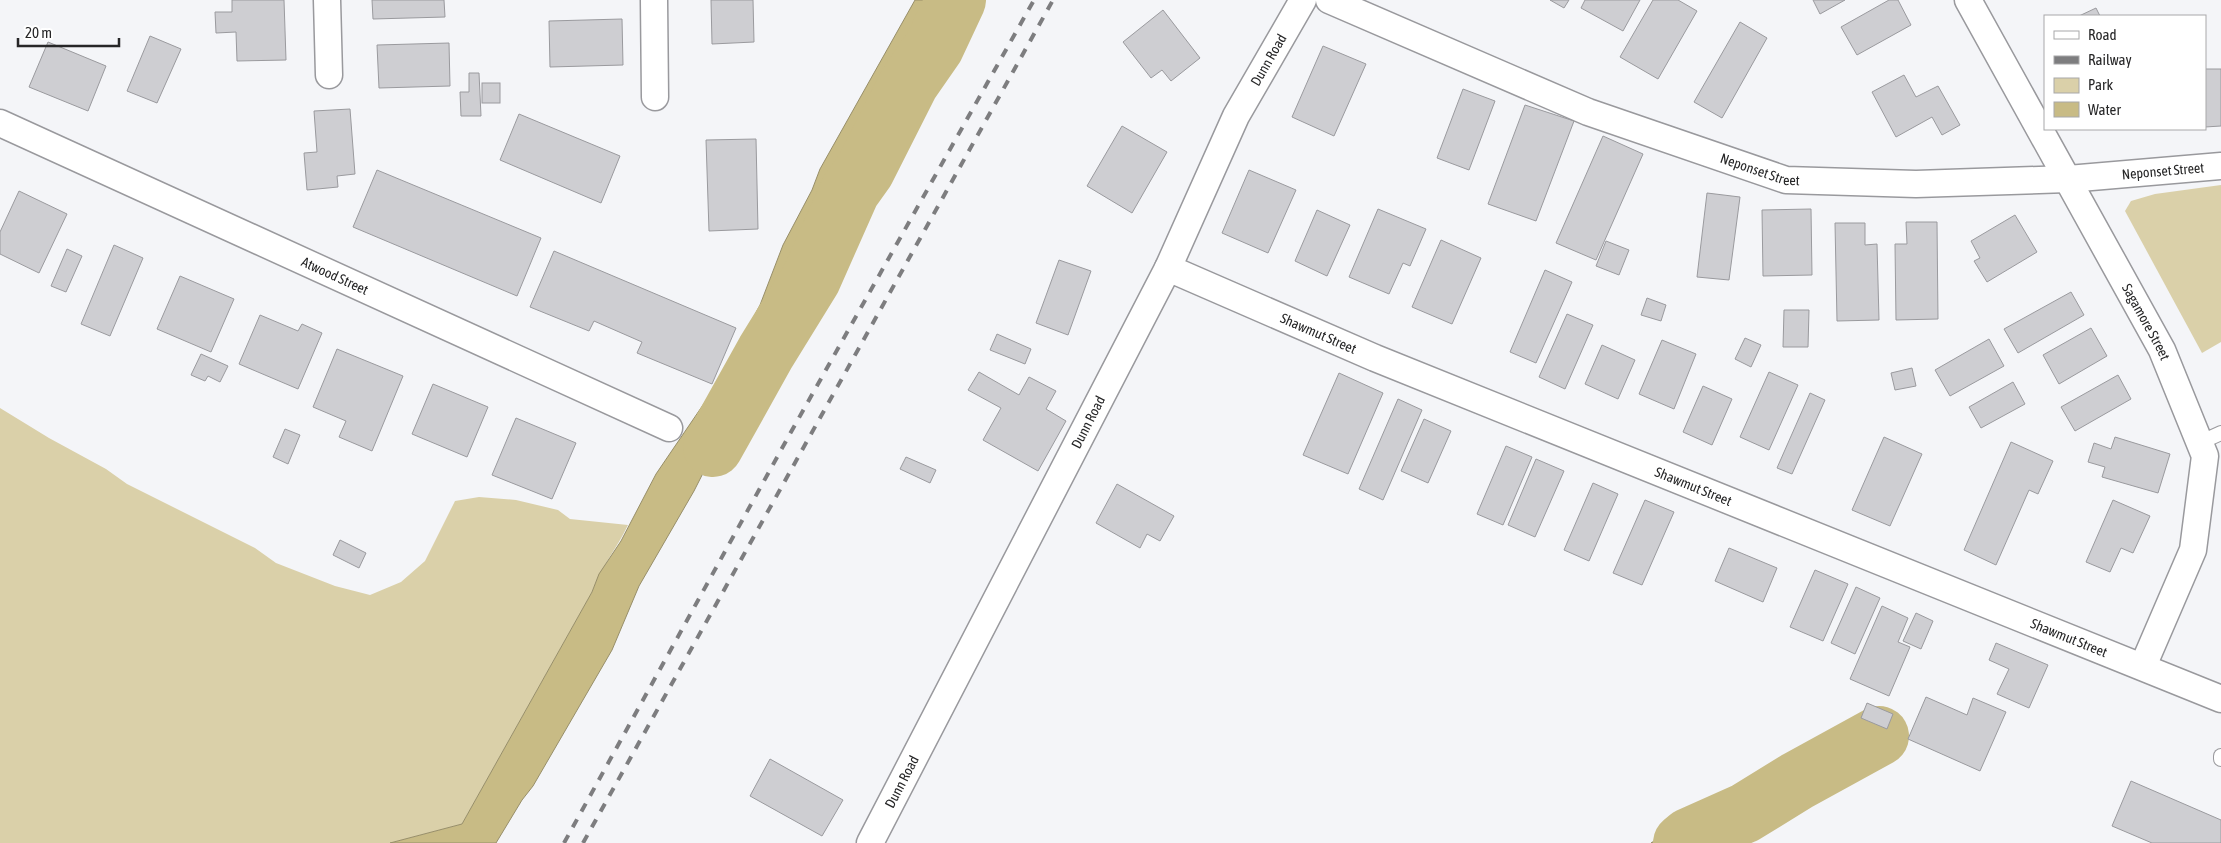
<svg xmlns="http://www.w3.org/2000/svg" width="2221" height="843" font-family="'Asap Condensed',sans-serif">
	<rect width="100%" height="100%" fill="#f4f5f8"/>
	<g fill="#dad0a9">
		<path d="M 2221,185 L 2221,342 L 2202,353 L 2125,211 L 2131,201 L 2155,194 Z"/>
		<path d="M 0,408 L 49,438 L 106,469 L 127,484 L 255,548 L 276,563 L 335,586 L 370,595 L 401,582 L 425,561 L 455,501 L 479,497 L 516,500 L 558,510 L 570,519 L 628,525 C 617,548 601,567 592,592 L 462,824 L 390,843 L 0,843 Z"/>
	</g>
	<g fill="#c8bb85" stroke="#978e69">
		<path d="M 915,0 L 951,0 L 921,53 L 907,73 L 836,223 L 807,268 L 694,491 L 639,586 L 612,650 L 533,786 L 522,800 L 496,843 L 390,843 L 462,824 L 592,592 L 599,574 L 621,541 L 656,474 L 720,380 L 760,305 L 783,245 L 812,190 L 820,169 Z"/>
		<path d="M 1844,732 L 1852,744 L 1848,761 L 1811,794 L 1732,843 L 1651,843 L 1765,769 L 1827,733 Z"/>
	</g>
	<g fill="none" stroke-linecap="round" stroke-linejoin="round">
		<g stroke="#c8bb85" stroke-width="60">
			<path d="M 713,447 L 766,352 L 811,279 L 850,191 L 865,170 L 909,83 L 934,47 L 956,0"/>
			<path d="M 1683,843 L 1689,838 L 1745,813 L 1797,781 L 1879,736"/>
		</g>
	</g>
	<g fill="#ceced2" stroke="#9a9a9e">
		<path d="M 232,0 L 284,0 L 286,60 L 237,61 L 236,32 L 216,33 L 215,12 L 232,12 Z"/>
		<path d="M 372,0 L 444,0 L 445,17 L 373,19 Z"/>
		<path d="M 711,0 L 753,0 L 754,42 L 712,44 Z"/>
		<path d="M 1550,0 L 1569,0 L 1564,8 Z"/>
		<path d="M 1585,0 L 1640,0 L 1623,31 L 1581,8 Z"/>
		<path d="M 1653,0 L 1678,0 L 1697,11 L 1658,79 L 1620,57 Z"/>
		<path d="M 1813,0 L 1845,0 L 1820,14 Z"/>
		<path d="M 1889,0 L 1898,0 L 1911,25 L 1857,55 L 1841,27 Z"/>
		<path d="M 2096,8 L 2100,16 L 2079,16 Z"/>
		<path d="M 1163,10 L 1200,58 L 1171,81 L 1162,70 L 1151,78 L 1123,42 Z"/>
		<path d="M 622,19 L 623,65 L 550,67 L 549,21 Z"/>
		<path d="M 1740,22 L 1767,38 L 1722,118 L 1694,102 Z"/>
		<path d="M 150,36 L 181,49 L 157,103 L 127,91 Z"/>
		<path d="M 48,42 L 106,66 L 88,111 L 29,87 Z"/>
		<path d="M 449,43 L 450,86 L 379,88 L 377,45 Z"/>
		<path d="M 1323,46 L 1366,64 L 1334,136 L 1292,117 Z"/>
		<path d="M 2205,69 L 2221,69 L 2221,126 L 2205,127 Z"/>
		<path d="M 469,73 L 479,73 L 481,116 L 461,116 L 460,92 L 469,92 Z"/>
		<path d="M 1904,75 L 1916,97 L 1938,86 L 1960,125 L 1942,135 L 1932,117 L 1896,137 L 1872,92 Z"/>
		<rect x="482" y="83" width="18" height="20"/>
		<path d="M 1463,89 L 1495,101 L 1469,170 L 1437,158 Z"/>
		<path d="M 1525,105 L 1574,121 L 1536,221 L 1488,204 Z"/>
		<path d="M 350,109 L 355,174 L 337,176 L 338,187 L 307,190 L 304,153 L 317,152 L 314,111 Z"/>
		<path d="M 519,114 L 620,156 L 601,203 L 500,160 Z"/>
		<path d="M 1122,126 L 1167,152 L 1132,213 L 1087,186 Z"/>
		<path d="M 1603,136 L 1643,154 L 1596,260 L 1556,243 Z"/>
		<path d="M 756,139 L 758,229 L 709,231 L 706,140 Z"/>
		<path d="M 377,170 L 541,238 L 517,296 L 353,227 Z"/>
		<path d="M 1249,170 L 1296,190 L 1268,253 L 1222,233 Z"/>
		<path d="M 19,191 L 67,214 L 39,273 L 0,254 L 0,232 Z"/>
		<path d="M 1707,193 L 1740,197 L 1729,280 L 1697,277 Z"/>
		<path d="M 1378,209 L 1426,229 L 1410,266 L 1403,263 L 1389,294 L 1349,277 Z"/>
		<path d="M 1811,209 L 1812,275 L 1763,276 L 1762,210 Z"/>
		<path d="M 1317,210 L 1350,225 L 1327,276 L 1295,261 Z"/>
		<path d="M 2015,215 L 2037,252 L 1987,282 L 1974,261 L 1980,258 L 1971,241 Z"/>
		<path d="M 1906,222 L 1937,222 L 1938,319 L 1896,320 L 1895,244 L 1907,244 Z"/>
		<path d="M 1835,223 L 1865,223 L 1865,245 L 1877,244 L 1879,320 L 1837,321 Z"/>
		<path d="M 1441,240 L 1481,258 L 1452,324 L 1412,307 Z"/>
		<path d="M 1606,241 L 1629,250 L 1619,275 L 1596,266 Z"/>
		<path d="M 114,245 L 143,258 L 110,336 L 81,324 Z"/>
		<path d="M 67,249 L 82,256 L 66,292 L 51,286 Z"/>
		<path d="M 554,251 L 736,328 L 712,384 L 637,353 L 642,342 L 594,321 L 589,331 L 530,307 Z"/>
		<path d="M 1059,260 L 1091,271 L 1068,335 L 1036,323 Z"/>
		<path d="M 1545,270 L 1572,282 L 1536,363 L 1510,352 Z"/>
		<path d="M 180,276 L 234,299 L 211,352 L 157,329 Z"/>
		<path d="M 2071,292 L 2084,315 L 2018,353 L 2004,329 Z"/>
		<path d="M 1647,298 L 1666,305 L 1661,321 L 1641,315 Z"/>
		<path d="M 1784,310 L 1809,310 L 1808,347 L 1783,347 Z"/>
		<path d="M 1567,314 L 1593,325 L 1565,389 L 1539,377 Z"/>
		<path d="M 260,315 L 298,331 L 302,324 L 322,333 L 298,389 L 239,364 Z"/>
		<path d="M 2091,328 L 2107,356 L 2059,384 L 2043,355 Z"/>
		<path d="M 997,334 L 1031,349 L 1025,364 L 990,350 Z"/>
		<path d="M 1745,338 L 1761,345 L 1751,367 L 1735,359 Z"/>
		<path d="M 1989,339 L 2004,366 L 1950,396 L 1935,370 Z"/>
		<path d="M 1662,340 L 1696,354 L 1674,409 L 1639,394 Z"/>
		<path d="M 1602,345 L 1635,360 L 1618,399 L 1585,384 Z"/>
		<path d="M 337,349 L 403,376 L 372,451 L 339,437 L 346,421 L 313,407 Z"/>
		<path d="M 201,354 L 228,366 L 220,382 L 208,376 L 205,381 L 191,375 Z"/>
		<path d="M 1912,368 L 1916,386 L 1895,390 L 1891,373 Z"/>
		<path d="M 979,372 L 1019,395 L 1029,377 L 1056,391 L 1046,409 L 1066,421 L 1038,471 L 983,440 L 1001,408 L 968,390 Z"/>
		<path d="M 1769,372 L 1798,385 L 1769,450 L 1740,437 Z"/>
		<path d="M 1339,373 L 1383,393 L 1348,474 L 1303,455 Z"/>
		<path d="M 2118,375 L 2131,399 L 2075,431 L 2061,407 Z"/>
		<path d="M 2013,382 L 2025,404 L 1981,428 L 1969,407 Z"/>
		<path d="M 433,384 L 488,407 L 467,457 L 412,434 Z"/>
		<path d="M 1703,386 L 1732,399 L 1712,445 L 1683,432 Z"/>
		<path d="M 1810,393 L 1825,400 L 1792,474 L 1777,468 Z"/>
		<path d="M 1398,399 L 1422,410 L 1383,500 L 1359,489 Z"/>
		<path d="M 516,418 L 576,443 L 552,499 L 492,475 Z"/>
		<path d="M 1424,419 L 1451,431 L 1428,483 L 1401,471 Z"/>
		<path d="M 285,429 L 300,435 L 288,464 L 273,457 Z"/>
		<path d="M 1884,437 L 1922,454 L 1890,526 L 1852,510 Z"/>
		<path d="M 2115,437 L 2170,454 L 2158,493 L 2102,477 L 2105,467 L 2088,462 L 2094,443 L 2111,449 Z"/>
		<path d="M 2011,442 L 2053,461 L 2038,494 L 2029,490 L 1996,565 L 1964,550 Z"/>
		<path d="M 1506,446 L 1532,457 L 1503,525 L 1477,514 Z"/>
		<path d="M 906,457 L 936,470 L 930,483 L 900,469 Z"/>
		<path d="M 1536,459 L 1564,471 L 1535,537 L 1508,525 Z"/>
		<path d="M 1593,483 L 1618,494 L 1589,561 L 1564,550 Z"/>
		<path d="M 1117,484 L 1174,516 L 1160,541 L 1147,534 L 1140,548 L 1096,523 Z"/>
		<path d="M 1645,500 L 1674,512 L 1642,585 L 1613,573 Z"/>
		<path d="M 2113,500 L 2150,516 L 2133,553 L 2121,548 L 2110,572 L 2086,562 Z"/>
		<path d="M 340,540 L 366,553 L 359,568 L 333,555 Z"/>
		<path d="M 1729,548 L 1777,568 L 1763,602 L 1715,581 Z"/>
		<path d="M 1815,570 L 1848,584 L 1823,641 L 1790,627 Z"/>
		<path d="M 1856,587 L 1880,598 L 1855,654 L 1831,643 Z"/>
		<path d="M 1882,606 L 1908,618 L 1898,642 L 1910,647 L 1889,696 L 1850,679 Z"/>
		<path d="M 1916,613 L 1933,621 L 1921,649 L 1903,641 Z"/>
		<path d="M 1996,643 L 2048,665 L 2029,708 L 1997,694 L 2009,669 L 1989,660 Z"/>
		<path d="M 1926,697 L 1967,715 L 1973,698 L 2006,712 L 1980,771 L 1908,739 Z"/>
		<path d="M 1867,703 L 1893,714 L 1887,729 L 1861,718 Z"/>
		<path d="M 770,759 L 843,800 L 822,836 L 750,796 Z"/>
		<path d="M 2131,781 L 2221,820 L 2221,843 L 2152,843 L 2112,826 Z"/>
	</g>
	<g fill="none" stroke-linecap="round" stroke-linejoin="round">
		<g stroke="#99999d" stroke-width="16">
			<g id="service">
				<path d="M 2199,443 L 2221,433"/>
				<path d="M 2221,756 L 2221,759"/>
			</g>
		</g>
		<g stroke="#99999d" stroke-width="29">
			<g id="minor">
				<path d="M 327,0 L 329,75"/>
				<path d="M 654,0 L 655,97"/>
				<path id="s1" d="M 1329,0 L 1588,112 L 1786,180 L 1916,184 L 2068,179 L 2221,166"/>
				<path id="s2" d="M 1968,0 L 2162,350 L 2205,456 L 2193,550 L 2143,666"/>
				<path id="s3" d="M 0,123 L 669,428"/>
				<path id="s4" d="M 1168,268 L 1375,358 L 2221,699"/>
				<path id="s5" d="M 870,843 L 1168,268 L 1236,116 L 1303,0"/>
			</g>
		</g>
		<use href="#service" stroke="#fff" stroke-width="14"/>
		<use href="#minor" stroke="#fff" stroke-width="26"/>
		<g stroke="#7d7d7f" stroke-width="4" stroke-dasharray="9 9" stroke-linecap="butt">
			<path d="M 564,843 L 791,432 L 1034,0"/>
			<path d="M 583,843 L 1053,0"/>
		</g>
	</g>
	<g text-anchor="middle" stroke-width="4" stroke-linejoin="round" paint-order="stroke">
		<g font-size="14" fill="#262627" stroke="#fff">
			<text dy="5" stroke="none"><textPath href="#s5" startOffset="879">Dunn Road</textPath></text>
			<text dy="5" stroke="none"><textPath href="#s1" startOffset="464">Neponset Street</textPath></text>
			<text dy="5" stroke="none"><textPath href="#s1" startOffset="869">Neponset Street</textPath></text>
			<text dy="5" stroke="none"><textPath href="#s3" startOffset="368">Atwood Street</textPath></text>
			<text dy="5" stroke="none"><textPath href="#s2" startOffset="368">Sagamore Street</textPath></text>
			<text dy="5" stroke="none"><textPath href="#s4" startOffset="164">Shawmut Street</textPath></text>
			<text dy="5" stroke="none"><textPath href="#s5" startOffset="474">Dunn Road</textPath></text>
			<text dy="5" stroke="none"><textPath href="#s4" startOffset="569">Shawmut Street</textPath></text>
			<text dy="5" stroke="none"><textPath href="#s4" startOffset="974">Shawmut Street</textPath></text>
			<text dy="5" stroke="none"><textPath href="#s5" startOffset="69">Dunn Road</textPath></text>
		</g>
	</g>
	<rect x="2044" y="15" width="162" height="115" fill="#ffffff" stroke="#a8a8a9"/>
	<rect x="2054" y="31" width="25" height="8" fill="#ffffff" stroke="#a8a8a9"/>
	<text x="2088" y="40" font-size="15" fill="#262627">Road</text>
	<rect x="2054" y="56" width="25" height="8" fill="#7d7d7f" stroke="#a8a8a9"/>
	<text x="2088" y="65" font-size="15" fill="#262627">Railway</text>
	<rect x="2054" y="78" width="25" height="15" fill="#dad0a9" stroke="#a8a8a9"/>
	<text x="2088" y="90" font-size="15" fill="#262627">Park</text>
	<rect x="2054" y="102" width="25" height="15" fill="#c8bb85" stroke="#a8a8a9"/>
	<text x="2088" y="115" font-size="15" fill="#262627">Water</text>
	<path d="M18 38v8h101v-8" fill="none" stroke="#262627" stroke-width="2.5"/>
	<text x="25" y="38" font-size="15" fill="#262627" stroke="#ffffff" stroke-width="4" paint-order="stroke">20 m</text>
</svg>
